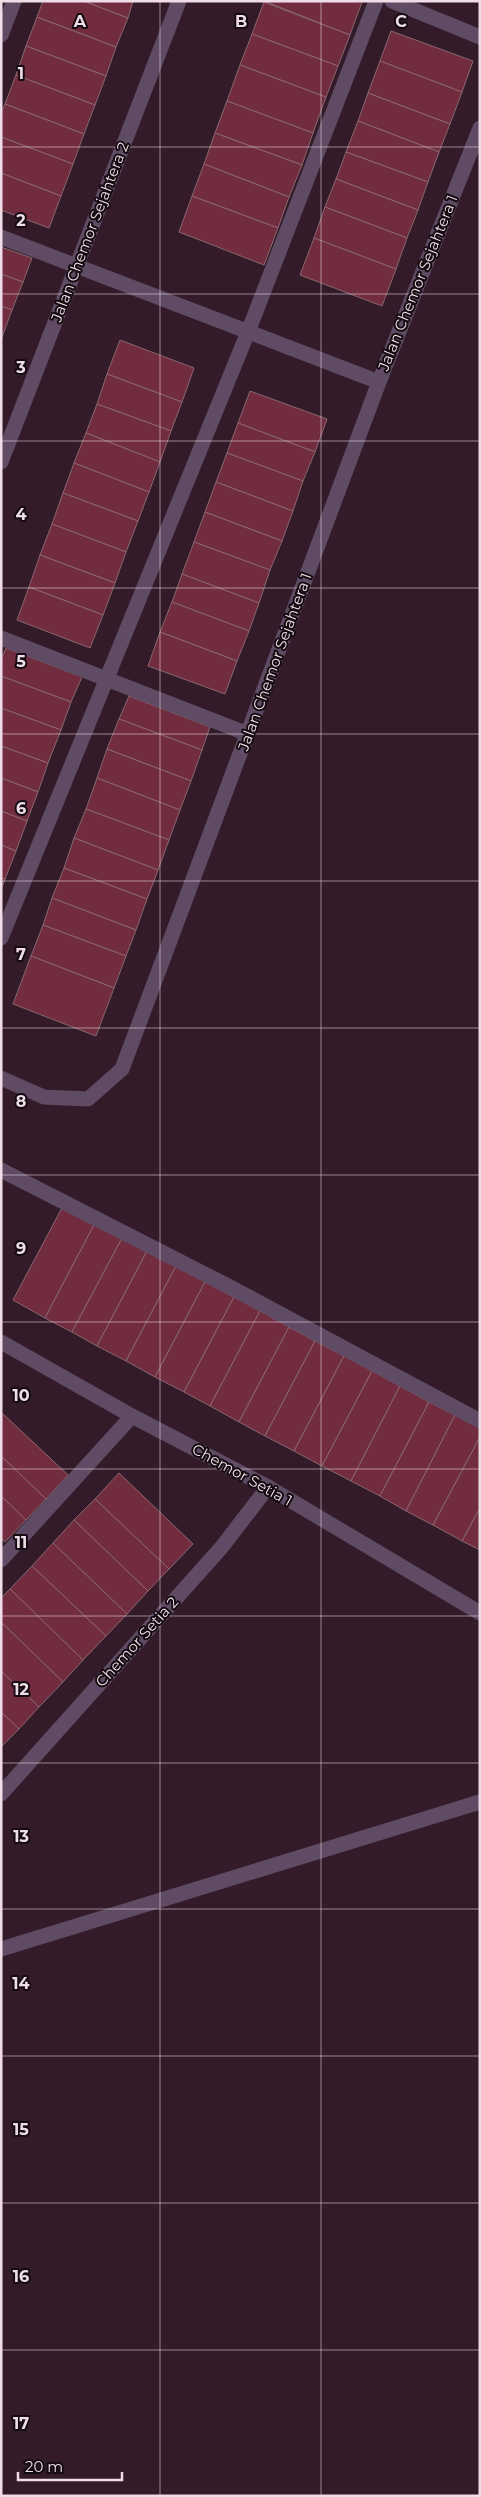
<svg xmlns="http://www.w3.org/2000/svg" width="481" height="2497" font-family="Montserrat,sans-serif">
	<rect width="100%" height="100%" fill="#331b2a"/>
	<g fill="#722c40" stroke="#89686e">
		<path d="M 43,1 L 84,1 L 128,18 L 116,47 L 37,17 Z"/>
		<path d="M 84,1 L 133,1 L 128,18 Z"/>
		<path d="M 264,1 L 360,1 L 362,2 L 350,35 Z"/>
		<path d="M 264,2 L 350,35 L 338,66 L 252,34 Z"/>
		<path d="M 37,17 L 116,47 L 106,76 L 26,46 Z"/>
		<path d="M 391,31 L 473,61 L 462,92 L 380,61 Z"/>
		<path d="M 252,34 L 338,66 L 326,97 L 240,65 Z"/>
		<path d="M 26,46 L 106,76 L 95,105 L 16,75 Z"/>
		<path d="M 380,61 L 462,92 L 450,124 L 368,93 Z"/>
		<path d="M 240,65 L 326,97 L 313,133 L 227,101 Z"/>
		<path d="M 16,75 L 95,105 L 84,134 L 5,104 Z"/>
		<path d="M 368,93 L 450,124 L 439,152 L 358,121 Z"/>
		<path d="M 227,101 L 313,133 L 302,165 L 215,133 Z"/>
		<path d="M 5,104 L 84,134 L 73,164 L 1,137 L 1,113 Z"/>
		<path d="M 358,121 L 439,152 L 428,182 L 346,152 Z"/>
		<path d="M 215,133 L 302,165 L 289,197 L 204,164 Z"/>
		<path d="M 1,137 L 73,164 L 61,196 L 1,173 Z"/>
		<path d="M 346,152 L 428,182 L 418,210 L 336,179 Z"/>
		<path d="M 204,164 L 289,197 L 278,228 L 192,196 Z"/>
		<path d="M 1,173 L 61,196 L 49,228 L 1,210 Z"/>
		<path d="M 336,179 L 418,210 L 407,238 L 325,207 Z"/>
		<path d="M 192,196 L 278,228 L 264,265 L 179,232 Z"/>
		<path d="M 325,207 L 407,238 L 396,269 L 314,238 Z"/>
		<path d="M 314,238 L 396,269 L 382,306 L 300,275 Z"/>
		<path d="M 1,247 L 32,258 L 23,282 L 1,274 Z"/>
		<path d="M 1,274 L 23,282 L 12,310 L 1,306 Z"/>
		<path d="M 1,306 L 12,310 L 1,340 Z"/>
		<path d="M 120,340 L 194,368 L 182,402 L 107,374 Z"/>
		<path d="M 107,374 L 182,402 L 171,431 L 97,404 Z"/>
		<path d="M 250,391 L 327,419 L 315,452 L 238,423 Z"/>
		<path d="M 97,404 L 171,431 L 160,462 L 86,433 Z"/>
		<path d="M 238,423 L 315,452 L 303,481 L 227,453 Z"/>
		<path d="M 86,433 L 160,462 L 149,492 L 74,463 Z"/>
		<path d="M 227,453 L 303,481 L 293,511 L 216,482 Z"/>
		<path d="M 74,463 L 149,492 L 138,521 L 63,493 Z"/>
		<path d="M 216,482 L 293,511 L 282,541 L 205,512 Z"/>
		<path d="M 63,493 L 138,521 L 126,552 L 52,524 Z"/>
		<path d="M 205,512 L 282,541 L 270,570 L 194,542 Z"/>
		<path d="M 52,524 L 126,552 L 115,583 L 40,555 Z"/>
		<path d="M 194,542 L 270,570 L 259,603 L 182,574 Z"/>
		<path d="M 40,555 L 115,583 L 103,615 L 29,587 Z"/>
		<path d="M 182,574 L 259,603 L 249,631 L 172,602 Z"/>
		<path d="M 29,587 L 103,615 L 90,648 L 17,620 Z"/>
		<path d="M 172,602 L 249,631 L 237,661 L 160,632 Z"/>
		<path d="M 160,632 L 237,661 L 225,694 L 148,666 Z"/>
		<path d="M 6,648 L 82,677 L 71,702 L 1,676 L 1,660 Z"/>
		<path d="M 1,676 L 71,702 L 61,730 L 1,708 Z"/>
		<path d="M 129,696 L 210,727 L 202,750 L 119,719 Z"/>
		<path d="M 1,708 L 61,730 L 48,763 L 1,746 Z"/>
		<path d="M 119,719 L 202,750 L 191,781 L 107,749 Z"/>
		<path d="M 1,746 L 48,763 L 38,792 L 1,778 Z"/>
		<path d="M 107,749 L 191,781 L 180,810 L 97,778 Z"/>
		<path d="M 1,778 L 38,792 L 27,821 L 1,811 Z"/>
		<path d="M 97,778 L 180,810 L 169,840 L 86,809 Z"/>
		<path d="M 86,809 L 169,840 L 158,870 L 74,838 Z"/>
		<path d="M 1,811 L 27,821 L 16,851 L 1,845 Z"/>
		<path d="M 74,838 L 158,870 L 147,899 L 64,868 Z"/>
		<path d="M 1,845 L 16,851 L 5,879 L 1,878 Z"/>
		<path d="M 64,868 L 147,899 L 136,930 L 52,898 Z"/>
		<path d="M 1,878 L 5,879 L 1,890 Z"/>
		<path d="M 52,898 L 136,930 L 126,956 L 43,925 Z"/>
		<path d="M 43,925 L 126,956 L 114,988 L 31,956 Z"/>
		<path d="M 31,956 L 114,988 L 96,1036 L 13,1004 Z"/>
		<path d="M 63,1206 L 95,1223 L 45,1318 L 13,1300 Z"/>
		<path d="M 95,1223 L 122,1238 L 72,1332 L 45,1318 Z"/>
		<path d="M 122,1238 L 147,1251 L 97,1346 L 72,1332 Z"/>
		<path d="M 147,1251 L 176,1266 L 126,1361 L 97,1346 Z"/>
		<path d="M 176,1266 L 205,1282 L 155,1377 L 126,1361 Z"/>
		<path d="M 205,1282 L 234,1297 L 184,1392 L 155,1377 Z"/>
		<path d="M 234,1297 L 260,1311 L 210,1406 L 184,1392 Z"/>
		<path d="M 260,1311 L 289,1327 L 239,1422 L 210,1406 Z"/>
		<path d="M 289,1327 L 315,1341 L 265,1436 L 239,1422 Z"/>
		<path d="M 315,1341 L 344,1356 L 294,1451 L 265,1436 Z"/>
		<path d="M 344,1356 L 372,1371 L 322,1466 L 294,1451 Z"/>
		<path d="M 372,1371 L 400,1386 L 351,1481 L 322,1466 Z"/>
		<path d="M 400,1386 L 429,1402 L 380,1496 L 351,1481 Z"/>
		<path d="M 429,1402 L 455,1415 L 406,1511 L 380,1496 Z"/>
		<path d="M 1,1412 L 68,1475 L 46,1499 L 1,1456 Z"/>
		<path d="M 455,1415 L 480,1428 L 480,1437 L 433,1525 L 406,1511 Z"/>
		<path d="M 480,1437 L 480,1508 L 462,1541 L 433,1525 Z"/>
		<path d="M 1,1456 L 46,1499 L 26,1520 L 1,1496 Z"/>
		<path d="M 119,1473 L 193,1544 L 169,1569 L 95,1499 Z"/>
		<path d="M 1,1496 L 26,1520 L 5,1542 L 1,1538 Z"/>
		<path d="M 95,1499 L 169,1569 L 148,1591 L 74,1520 Z"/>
		<path d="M 480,1508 L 480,1550 L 462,1541 Z"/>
		<path d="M 74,1520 L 148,1591 L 127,1614 L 53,1543 Z"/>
		<path d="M 53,1543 L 127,1614 L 106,1636 L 32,1566 Z"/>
		<path d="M 32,1566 L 106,1636 L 83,1660 L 10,1589 Z"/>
		<path d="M 10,1589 L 83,1660 L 63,1682 L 1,1622 L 1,1598 Z"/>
		<path d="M 1,1622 L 63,1682 L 39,1707 L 1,1671 Z"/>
		<path d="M 1,1671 L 39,1707 L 19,1729 L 1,1712 Z"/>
		<path d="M 1,1712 L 19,1729 L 1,1747 Z"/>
	</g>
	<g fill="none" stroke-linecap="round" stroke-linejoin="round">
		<g stroke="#5f4c64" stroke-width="15">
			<path d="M 1,35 L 14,1"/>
			<path d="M 1,237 L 379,382"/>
			<path d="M 1,638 L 248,734"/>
			<path d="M 1,938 L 248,332 L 376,1"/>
			<path d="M 1,1560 L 132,1416"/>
		</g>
		<g stroke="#5f4c64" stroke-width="15">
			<path d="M 392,1 L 480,37"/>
			<path d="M 1,462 L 179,1"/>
			<path d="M 1,1078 L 44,1097 L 88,1099 L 122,1069 L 379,382 L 480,128"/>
			<path d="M 1,1170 L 232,1288 L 480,1421"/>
			<path d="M 1,1342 L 132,1416 L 268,1487 L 480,1613"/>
			<path d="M 1,1794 L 221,1548 L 268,1487"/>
			<path d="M 1,1949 L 480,1802"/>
		</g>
	</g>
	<path fill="none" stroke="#efdee8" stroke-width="1" stroke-opacity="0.55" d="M 160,1 L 160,2496M 321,1 L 321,2496M 1,147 L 480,147M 1,294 L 480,294M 1,441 L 480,441M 1,588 L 480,588M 1,734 L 480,734M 1,881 L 480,881M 1,1028 L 480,1028M 1,1175 L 480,1175M 1,1322 L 480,1322M 1,1469 L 480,1469M 1,1616 L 480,1616M 1,1763 L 480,1763M 1,1909 L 480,1909M 1,2056 L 480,2056M 1,2203 L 480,2203M 1,2350 L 480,2350"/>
	<g text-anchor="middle" stroke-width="4" stroke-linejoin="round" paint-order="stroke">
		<g font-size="15" fill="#efdee8" stroke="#140a10">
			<text transform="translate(90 232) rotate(-69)" y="5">Jalan Chemor Sejahtera 2</text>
			<text transform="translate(418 283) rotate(-68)" y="5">Jalan Chemor Sejahtera 1</text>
			<text transform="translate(275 662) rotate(-70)" y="5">Jalan Chemor Sejahtera 1</text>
			<text transform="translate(242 1475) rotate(29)" y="5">Chemor Setia 1</text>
			<text transform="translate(137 1642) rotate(-48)" y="5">Chemor Setia 2</text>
		</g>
	</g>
	<g font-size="16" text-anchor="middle" font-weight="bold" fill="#efdee8" stroke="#140a10" stroke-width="4" stroke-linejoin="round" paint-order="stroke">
		<text x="80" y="27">A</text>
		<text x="241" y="27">B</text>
		<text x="401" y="27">C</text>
		<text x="21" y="79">1</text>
		<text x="21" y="226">2</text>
		<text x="21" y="373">3</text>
		<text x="21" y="520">4</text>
		<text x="21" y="667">5</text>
		<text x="21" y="814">6</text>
		<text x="21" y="960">7</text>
		<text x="21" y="1107">8</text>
		<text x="21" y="1254">9</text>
		<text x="21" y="1401">10</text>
		<text x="21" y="1548">11</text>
		<text x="21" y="1695">12</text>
		<text x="21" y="1842">13</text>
		<text x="21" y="1989">14</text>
		<text x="21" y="2135">15</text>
		<text x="21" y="2282">16</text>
		<text x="21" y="2429">17</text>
	</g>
	<rect width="481" height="2497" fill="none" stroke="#efdee8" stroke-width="5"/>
	<path d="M18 2472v8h104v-8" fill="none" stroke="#efdee8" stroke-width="2.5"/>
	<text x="25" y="2472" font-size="15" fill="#efdee8" stroke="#140a10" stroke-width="4" paint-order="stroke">20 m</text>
</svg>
